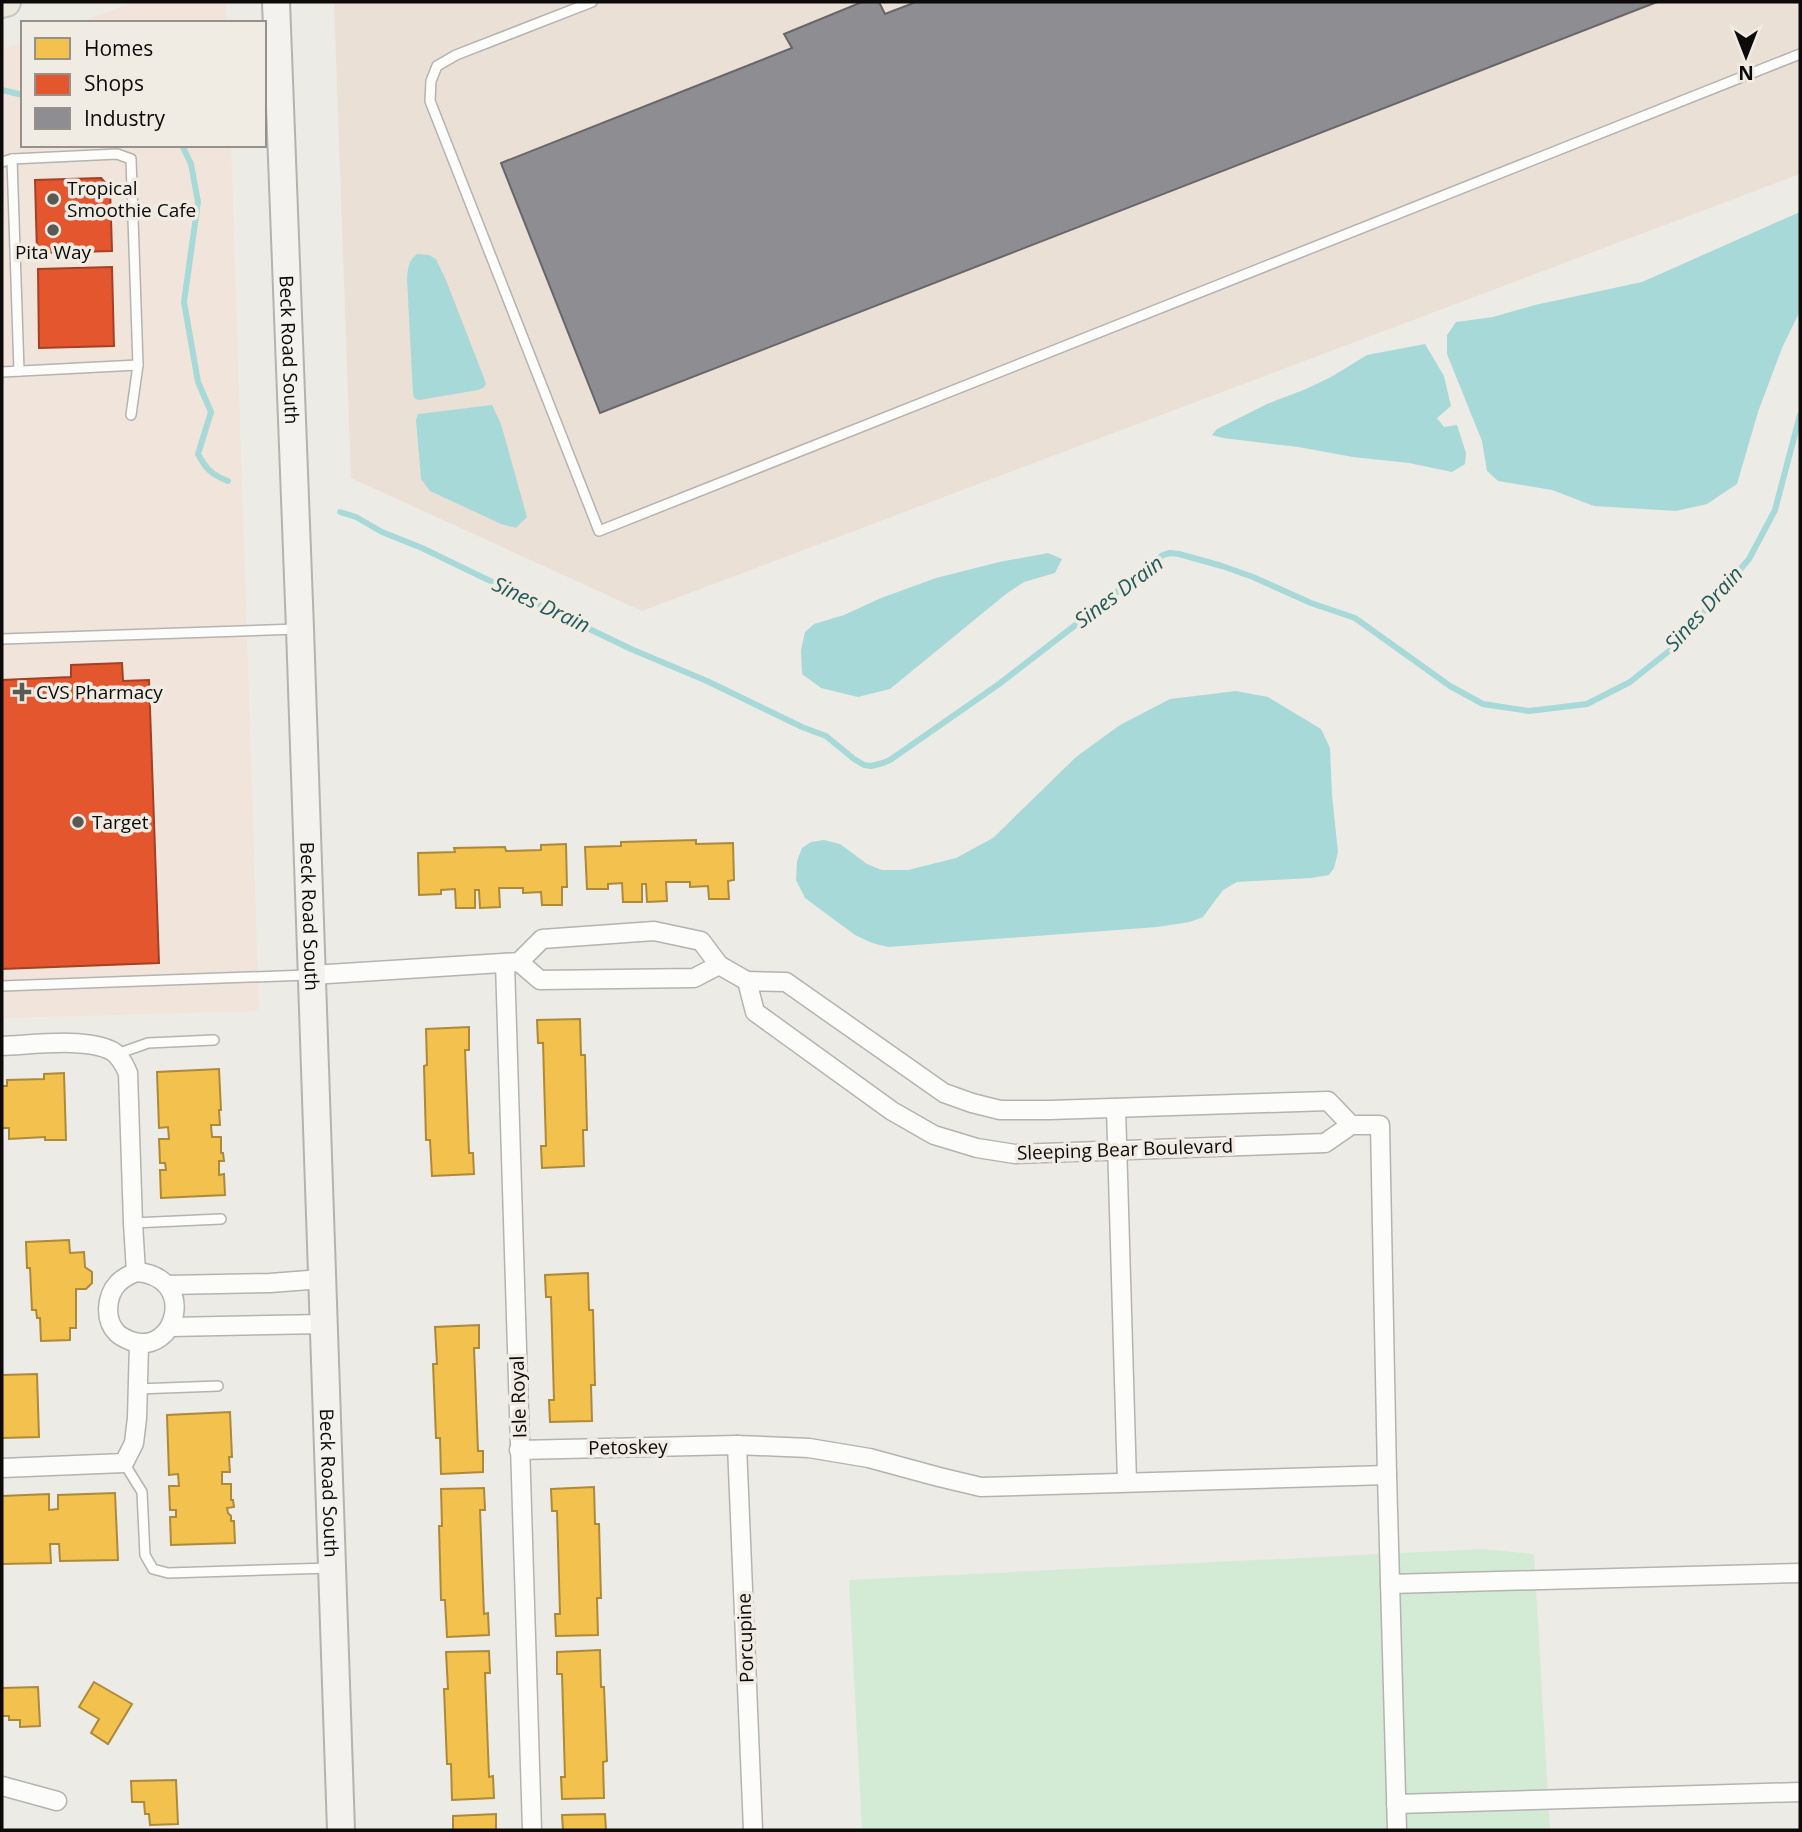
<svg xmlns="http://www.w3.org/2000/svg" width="1802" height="1832" font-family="'Open Sans',sans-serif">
	<rect width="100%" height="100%" fill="#edebe6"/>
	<g fill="#f1e4da">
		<path d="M 135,2 L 226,2 L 227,23 L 77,23 Z"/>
		<path d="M 23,42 L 23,145 L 231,145 L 259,1011 L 2,1018 L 2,50 Z"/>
	</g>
	<path fill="#ebe0d6" d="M 334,2 L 1800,2 L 1800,174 L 642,611 L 351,478 Z"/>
	<path fill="#d3ead5" d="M 1482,1549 L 1534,1554 L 1550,1830 L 862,1830 L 849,1580 Z"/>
	<g fill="#a8d9d9">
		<path d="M 1800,212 L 1800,311 L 1782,348 L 1758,412 L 1737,484 L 1707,504 L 1676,511 L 1594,506 L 1552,490 L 1498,481 L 1487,471 L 1482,441 L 1447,354 L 1447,335 L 1456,322 L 1493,317 L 1535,305 L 1642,282 Z"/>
		<path d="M 417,254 L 429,255 L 436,259 L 446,280 L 484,378 L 486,384 L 483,388 L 478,390 L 420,400 L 415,399 L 413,394 L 407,279 C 408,268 408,261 417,254 Z"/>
		<path d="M 1425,344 L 1444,376 L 1451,406 L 1437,418 L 1444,427 L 1457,425 L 1466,453 L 1465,464 L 1452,472 L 1409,463 L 1353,457 L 1298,447 L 1223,438 L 1212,435 L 1217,429 L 1267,404 L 1306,389 L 1331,377 L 1367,355 Z"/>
		<path d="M 492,405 L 501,424 L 527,517 L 516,528 L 501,524 L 430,491 L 421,479 L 416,420 L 418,414 Z"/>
		<path d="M 1048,553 L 1062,559 L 1055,573 L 1024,582 L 1006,594 L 890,689 L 858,697 L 821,688 L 802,674 L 801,650 L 805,632 L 814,624 L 844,615 L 881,598 L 936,578 L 999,562 Z"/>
		<path d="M 1236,691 L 1268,697 L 1321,729 L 1330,748 L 1332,795 L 1338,852 L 1334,868 L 1329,875 L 1311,878 L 1237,882 L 1223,890 L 1203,917 L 1190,922 L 1157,927 L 888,947 L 872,943 L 855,935 L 805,898 L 796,880 L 797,861 L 802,848 L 811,842 L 824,840 L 840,844 L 867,864 L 882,870 L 908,870 L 956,858 L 993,838 L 1076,757 L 1120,725 L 1170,699 Z"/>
	</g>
	<g fill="#f2c14e" stroke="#ad8a39" stroke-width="2">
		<path d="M 696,840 L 696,844 L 733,843 L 734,880 L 728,881 L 729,899 L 709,899 L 708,886 L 690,887 L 690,882 L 666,882 L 667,901 L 647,902 L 646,884 L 642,884 L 642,902 L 623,902 L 622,883 L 608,884 L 608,889 L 587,889 L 585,847 L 621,846 L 621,842 Z"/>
		<path d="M 566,844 L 567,887 L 562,887 L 562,905 L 542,905 L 541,892 L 523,893 L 523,888 L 499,888 L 500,907 L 480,908 L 479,890 L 475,890 L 475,908 L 456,908 L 455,889 L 441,890 L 441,894 L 419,895 L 418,853 L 455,852 L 454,848 L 505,847 L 506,851 L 541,850 L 541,845 Z"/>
		<path d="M 580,1019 L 581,1055 L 585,1055 L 587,1130 L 583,1130 L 584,1166 L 542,1168 L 541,1146 L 546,1146 L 543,1043 L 538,1043 L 537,1020 Z"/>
		<path d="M 469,1027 L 469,1050 L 465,1050 L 469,1153 L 473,1153 L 474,1174 L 432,1176 L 430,1140 L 426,1140 L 424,1066 L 427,1065 L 426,1029 Z"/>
		<path d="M 219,1069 L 221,1110 L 219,1110 L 220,1125 L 211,1125 L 212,1137 L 221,1137 L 221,1153 L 223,1153 L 224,1161 L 219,1161 L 219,1175 L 224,1174 L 225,1195 L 161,1198 L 160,1170 L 166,1170 L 165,1163 L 160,1163 L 159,1139 L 169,1139 L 168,1127 L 159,1128 L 157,1072 Z"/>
		<path d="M 64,1073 L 66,1140 L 45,1140 L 45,1137 L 9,1139 L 9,1128 L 2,1128 L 2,1086 L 7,1086 L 7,1080 L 44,1079 L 44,1074 Z"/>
		<path d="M 69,1240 L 70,1253 L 84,1252 L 85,1267 L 92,1272 L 92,1283 L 86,1289 L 76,1289 L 76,1328 L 70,1328 L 70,1340 L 41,1341 L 40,1318 L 37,1318 L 36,1310 L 32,1310 L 30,1268 L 27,1268 L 26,1242 Z"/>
		<path d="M 588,1273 L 589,1310 L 593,1310 L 595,1385 L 591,1385 L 592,1421 L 550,1422 L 549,1400 L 554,1400 L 551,1297 L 546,1297 L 545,1275 Z"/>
		<path d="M 479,1325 L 479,1348 L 474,1348 L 478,1451 L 483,1451 L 483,1472 L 441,1474 L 440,1438 L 436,1438 L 433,1364 L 437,1364 L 435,1327 Z"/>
		<path d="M 37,1374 L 39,1437 L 2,1438 L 2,1375 Z"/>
		<path d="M 230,1412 L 232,1457 L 229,1457 L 230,1472 L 222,1472 L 222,1484 L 231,1484 L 231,1500 L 233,1500 L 234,1507 L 227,1508 L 228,1513 L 231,1516 L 231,1521 L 234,1521 L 235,1543 L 171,1545 L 170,1517 L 176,1517 L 176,1510 L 170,1510 L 169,1486 L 179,1486 L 178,1474 L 169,1475 L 167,1415 Z"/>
		<path d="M 594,1487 L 595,1524 L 599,1524 L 601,1598 L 597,1598 L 598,1635 L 556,1636 L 555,1614 L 560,1614 L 557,1511 L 552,1511 L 551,1489 Z"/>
		<path d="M 484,1488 L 485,1510 L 480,1510 L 484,1614 L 488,1613 L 489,1635 L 447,1637 L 445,1600 L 441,1600 L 439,1526 L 442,1526 L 441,1489 Z"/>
		<path d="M 115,1493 L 118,1560 L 60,1561 L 59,1544 L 50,1544 L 51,1563 L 2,1564 L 2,1496 L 49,1494 L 49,1510 L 58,1509 L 58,1495 Z"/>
		<path d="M 600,1650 L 601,1687 L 604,1687 L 607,1761 L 603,1762 L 604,1798 L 562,1799 L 561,1777 L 565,1777 L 562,1674 L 557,1674 L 557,1652 Z"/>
		<path d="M 489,1651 L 490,1673 L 485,1673 L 489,1777 L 493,1776 L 494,1798 L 452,1800 L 451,1764 L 447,1764 L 444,1689 L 448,1689 L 446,1652 Z"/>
		<path d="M 94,1682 L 132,1704 L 108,1744 L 91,1733 L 99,1719 L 79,1707 Z"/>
		<path d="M 38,1687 L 40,1726 L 20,1727 L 20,1720 L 9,1720 L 9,1716 L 2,1716 L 2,1688 Z"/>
		<path d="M 176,1780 L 178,1824 L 150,1825 L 149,1814 L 145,1814 L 144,1802 L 132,1802 L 131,1781 Z"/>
		<path d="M 496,1814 L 496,1830 L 453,1830 L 453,1816 Z"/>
		<path d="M 605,1814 L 606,1830 L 563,1830 L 562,1815 Z"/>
	</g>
	<g fill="#e4572e" stroke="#a44023" stroke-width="2">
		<path d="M 101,178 L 110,188 L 112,251 L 37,253 L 35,180 Z"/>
		<path d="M 112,267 L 114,346 L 39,348 L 38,269 Z"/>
		<path d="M 122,663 L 123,681 L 149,680 L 159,963 L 2,969 L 2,680 L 71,677 L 71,665 Z"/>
	</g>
	<path fill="#8d8d92" stroke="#676669" stroke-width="2" d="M 862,2 L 879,2 L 885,14 L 916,2 L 1657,2 L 600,413 L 501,163 L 792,48 L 784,34 Z"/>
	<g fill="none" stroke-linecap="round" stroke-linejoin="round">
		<g stroke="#a8d9d9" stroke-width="6">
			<path d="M 2,90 L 23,95"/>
			<path d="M 182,145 L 191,164 L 198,202 L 184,302 L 198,382 L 211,412 L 198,454 C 206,469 212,475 228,481"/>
			<path d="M 340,512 L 356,517 L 382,532 L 422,548 L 631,649 L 707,681 L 802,727 L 826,736 L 854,759 L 864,765 L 871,766 L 883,763 L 890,760 L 999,684 L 1104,603 L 1138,573 L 1163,555 L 1170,553 L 1179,554 L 1222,566 L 1253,577 L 1311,603 L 1355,618 L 1450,686 L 1483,704 L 1529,711 L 1587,704 L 1630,682 L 1674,647 L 1749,559 L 1775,510 L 1800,415"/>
		</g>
		<g stroke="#b4b3af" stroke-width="12">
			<g id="lane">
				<path d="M 592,2 L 456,55 L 437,66 L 431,81 L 430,101 L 599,531 L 1800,54"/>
				<path d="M 12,159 L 19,371"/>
				<path d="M 2,162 L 12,159 L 117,154 L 131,159 L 138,365 L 131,415"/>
				<path d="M 2,372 L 138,365"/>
				<path d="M 2,639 L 297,629"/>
				<path d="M 2,986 L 308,975"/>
				<path d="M 117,1054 L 148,1043 L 214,1040"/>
				<path d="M 133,1223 L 221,1219"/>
				<path d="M 137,1389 L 218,1386"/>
				<path d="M 124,1463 L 142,1492 L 145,1555 L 153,1569 L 168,1573 L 331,1568"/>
			</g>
		</g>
		<g stroke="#b4b3af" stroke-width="21">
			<g id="street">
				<path d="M 519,962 L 540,980 L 694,978 L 719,965"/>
				<path d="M 505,963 L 532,1830"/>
				<path d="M 312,975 L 519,962 L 542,939 L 654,931 L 701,941 L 719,965 L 747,981"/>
				<path d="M 2,1046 C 31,1045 86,1037 112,1051 C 120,1056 124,1064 128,1073 L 133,1223 L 136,1272"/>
				<path d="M 1116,1108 L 1127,1482"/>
				<path d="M 1351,1125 L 1328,1101 L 1050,1110 L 1000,1110 L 972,1103 L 944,1093 L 786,982 L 747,981 L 755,1012 L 892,1111 L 934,1135 L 977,1148 L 1015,1154 L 1325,1143 L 1351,1125 L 1380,1125 L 1387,1475 L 1397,1830"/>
				<path d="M 136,1272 C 198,1276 177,1357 131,1341 C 126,1339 121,1337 117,1333 C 104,1320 106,1296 118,1283 C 123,1278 129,1275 136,1272 Z"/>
				<path d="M 168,1285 L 270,1283 L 322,1279"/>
				<path d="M 170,1327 L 324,1324"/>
				<path d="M 737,1445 L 753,1830"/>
				<path d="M 519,1450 L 737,1445 L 809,1448 L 869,1458 L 939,1477 L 981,1487 L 1387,1475"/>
				<path d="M 2,1468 L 124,1463 L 134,1443 L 137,1418 L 139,1344"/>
				<path d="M 1390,1584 L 1800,1573"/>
				<path d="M 2,1786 L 57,1801"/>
				<path d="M 1396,1804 L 1800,1792"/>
			</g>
		</g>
		<g stroke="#b4b3af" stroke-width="30">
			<g id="secondary">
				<path id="s1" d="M 276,2 L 300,629 L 341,1830"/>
			</g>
		</g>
		<g stroke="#c8c7c5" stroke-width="32">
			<path id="primary" d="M 2,3 L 6,2"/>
		</g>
		<use href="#lane" stroke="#fcfcfb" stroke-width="9"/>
		<use href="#street" stroke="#fcfcfb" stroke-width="18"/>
		<use href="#secondary" stroke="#f3f2ee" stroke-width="26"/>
		<use href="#primary" stroke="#eae8df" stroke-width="28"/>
	</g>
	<g fill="#5b5956" stroke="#f0ece3" stroke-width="2.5">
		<circle cx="53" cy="199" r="7"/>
		<circle cx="53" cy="230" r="7"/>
		<path d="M18.5 681.5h7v7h7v7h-7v7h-7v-7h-7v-7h7z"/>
		<circle cx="78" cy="822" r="7"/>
	</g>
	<g text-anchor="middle" stroke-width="7" stroke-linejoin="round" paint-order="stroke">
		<g font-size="19" fill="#0d0b09" stroke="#f0ece3" text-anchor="start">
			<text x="67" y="195">Tropical<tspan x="67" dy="22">Smoothie Cafe</tspan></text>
			<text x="53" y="259" text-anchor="middle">Pita Way</text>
			<text x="36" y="699">CVS Pharmacy</text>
			<text x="92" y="829">Target</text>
		</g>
		<g font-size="19" fill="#0d0b09" stroke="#f0ece3">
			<text dy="7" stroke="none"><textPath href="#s1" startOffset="348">Beck Road South</textPath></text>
			<text dy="7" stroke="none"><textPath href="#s1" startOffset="915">Beck Road South</textPath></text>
			<text transform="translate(1125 1149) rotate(-2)" y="7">Sleeping Bear Boulevard</text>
			<text transform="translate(518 1397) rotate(-92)" y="7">Isle Royal</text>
			<text transform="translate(628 1447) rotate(-1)" y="7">Petoskey</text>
			<text dy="7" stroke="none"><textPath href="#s1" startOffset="1482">Beck Road South</textPath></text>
			<text transform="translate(745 1638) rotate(-92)" y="7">Porcupine</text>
		</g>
		<g font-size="21" font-style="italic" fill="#1f5a5c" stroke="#f0ece3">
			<text transform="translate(1119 592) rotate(-37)" y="7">Sines Drain</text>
			<text transform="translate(541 605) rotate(25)" y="7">Sines Drain</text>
			<text transform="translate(1704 609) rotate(-48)" y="7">Sines Drain</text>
		</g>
	</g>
	<rect width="1802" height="1832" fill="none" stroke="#0d0b09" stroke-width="7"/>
	<rect x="21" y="21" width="245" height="126" fill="#f0ece3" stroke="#95928c" stroke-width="2"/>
	<rect x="35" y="38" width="35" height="21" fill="#f2c14e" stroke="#95928c" stroke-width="2"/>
	<text x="84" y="56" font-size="21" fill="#0d0b09">Homes</text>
	<rect x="35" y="74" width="35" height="21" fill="#e4572e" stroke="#95928c" stroke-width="2"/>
	<text x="84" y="91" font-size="21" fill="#0d0b09">Shops</text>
	<rect x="35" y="108" width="35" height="21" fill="#8d8d92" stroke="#95928c" stroke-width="2"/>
	<text x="84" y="126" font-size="21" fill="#0d0b09">Industry</text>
	<g transform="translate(1746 56) rotate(180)" stroke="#f0ece3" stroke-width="5" paint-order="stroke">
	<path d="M0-5L12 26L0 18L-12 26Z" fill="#0d0b09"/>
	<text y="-10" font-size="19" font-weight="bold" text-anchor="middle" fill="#0d0b09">N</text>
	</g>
</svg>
